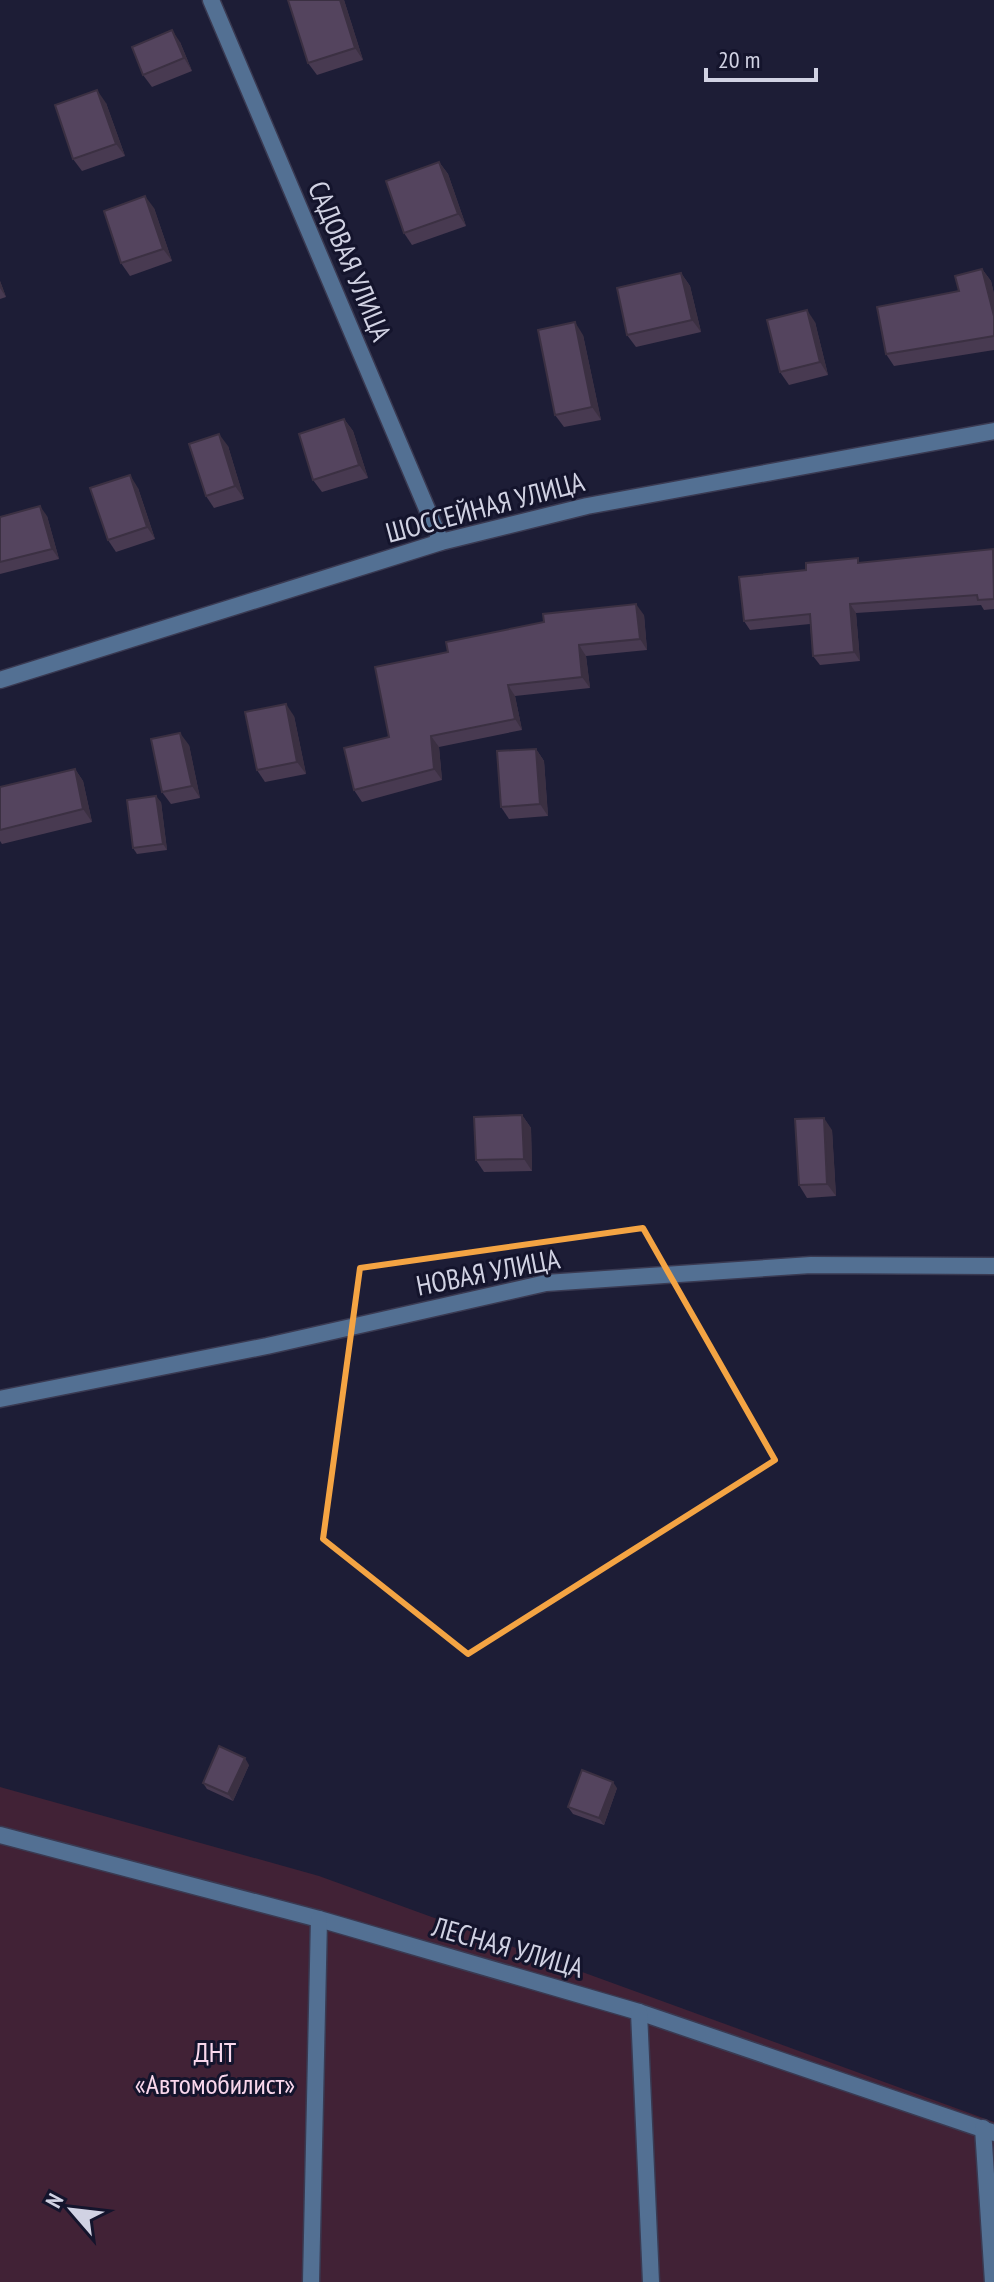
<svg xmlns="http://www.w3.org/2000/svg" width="994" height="2282" font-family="'PT Sans Narrow',sans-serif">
	<rect width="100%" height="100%" fill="#1d1d36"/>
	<path fill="#412236" d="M 0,1787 L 319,1876 L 994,2122 L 994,2282 L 0,2282 Z"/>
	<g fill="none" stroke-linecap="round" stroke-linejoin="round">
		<g stroke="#3a3a52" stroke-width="19">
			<g id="minor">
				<path d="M 211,0 L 441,542"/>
				<path d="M 0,680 L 441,542 L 587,506 L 994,431"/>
				<path d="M 0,1399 L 267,1346 L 546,1283 L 811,1265 L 994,1266"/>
				<path d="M 0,1835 L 319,1919 L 639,2012 L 994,2133"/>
				<path d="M 639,2012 L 651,2282"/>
				<path d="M 983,2128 L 993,2282"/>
				<path d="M 311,2282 L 319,1919"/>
			</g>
		</g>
		<use href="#minor" stroke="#537093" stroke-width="16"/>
	</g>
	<g fill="#483a51">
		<path d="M 344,0 L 363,60 L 317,75 L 308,63 Z"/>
		<path d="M 180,42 L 192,71 L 152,87 L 143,75 Z"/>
		<path d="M 106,103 L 125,156 L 82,171 L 73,159 Z"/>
		<path d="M 439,162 L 448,174 L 466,226 L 412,245 L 404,233 Z"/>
		<path d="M 154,208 L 172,261 L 130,276 L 121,263 Z"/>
		<path d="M 982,269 L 991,281 L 994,294 L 994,350 L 894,366 L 886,354 L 959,291 Z"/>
		<path d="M 681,273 L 690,286 L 701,332 L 636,347 L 627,335 Z"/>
		<path d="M 0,281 L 6,297 L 0,299 Z"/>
		<path d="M 815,322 L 828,375 L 789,385 L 780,372 Z"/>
		<path d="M 583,335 L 601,420 L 564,427 L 555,415 Z"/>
		<path d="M 344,419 L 353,431 L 368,478 L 322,492 L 313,480 Z"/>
		<path d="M 228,446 L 244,499 L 214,508 L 206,496 Z"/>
		<path d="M 138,488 L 155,539 L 116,552 L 108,540 Z"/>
		<path d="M 47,516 L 59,559 L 0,574 L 0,517 Z"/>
		<path d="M 994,551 L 994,609 L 984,610 L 981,605 L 856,613 L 860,661 L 820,665 L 813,656 L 810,624 L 750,630 L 744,621 L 806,570 L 861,563 Z"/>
		<path d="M 644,615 L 647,650 L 586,656 L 590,688 L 515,696 L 522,730 L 439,747 L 442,780 L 362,802 L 354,790 L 389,737 L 375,667 Z"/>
		<path d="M 294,716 L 306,774 L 265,782 L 257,770 Z"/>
		<path d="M 189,745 L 200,798 L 171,804 L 162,792 Z"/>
		<path d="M 536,749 L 544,761 L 548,816 L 509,819 L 501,807 Z"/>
		<path d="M 75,769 L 83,781 L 92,822 L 2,844 L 0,841 L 0,787 Z"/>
		<path d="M 161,802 L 167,850 L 137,854 L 133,848 Z"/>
		<path d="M 522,1115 L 531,1128 L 532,1171 L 484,1172 L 476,1160 Z"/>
		<path d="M 832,1130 L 836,1196 L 807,1198 L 799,1185 Z"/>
		<path d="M 249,1765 L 233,1801 L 207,1789 L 203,1783 Z"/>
		<path d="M 617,1788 L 604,1825 L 573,1814 L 568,1807 Z"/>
	</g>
	<g fill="#3b3042">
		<path d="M 340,0 L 344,0 L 363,60 L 355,48 Z"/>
		<path d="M 172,30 L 180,42 L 192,71 L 184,58 Z"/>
		<path d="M 97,90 L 106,103 L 125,156 L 116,144 Z"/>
		<path d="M 439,162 L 448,174 L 466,226 L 458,214 Z"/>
		<path d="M 145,196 L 154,208 L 172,261 L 163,249 Z"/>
		<path d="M 982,269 L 991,281 L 994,294 L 994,316 Z"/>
		<path d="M 681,273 L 690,286 L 701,332 L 692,320 Z"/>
		<path d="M 0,281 L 6,297 L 0,288 Z"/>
		<path d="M 807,310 L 815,322 L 828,375 L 820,362 Z"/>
		<path d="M 575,322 L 583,335 L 601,420 L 592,407 Z"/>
		<path d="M 344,419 L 353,431 L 368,478 L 359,465 Z"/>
		<path d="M 219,434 L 228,446 L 244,499 L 235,486 Z"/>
		<path d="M 130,475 L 138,488 L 155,539 L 147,527 Z"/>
		<path d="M 40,506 L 47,516 L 59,559 L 52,549 Z"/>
		<path d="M 636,604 L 644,615 L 647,650 L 640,639 Z"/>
		<path d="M 850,604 L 856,613 L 860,661 L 854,652 Z"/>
		<path d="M 579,645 L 586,656 L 590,688 L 582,677 Z"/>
		<path d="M 508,685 L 515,696 L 522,730 L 515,719 Z"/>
		<path d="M 286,704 L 294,716 L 306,774 L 297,762 Z"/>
		<path d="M 180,733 L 189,745 L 200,798 L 192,786 Z"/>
		<path d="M 431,736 L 439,747 L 442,780 L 434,769 Z"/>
		<path d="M 536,749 L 544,761 L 548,816 L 540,804 Z"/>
		<path d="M 75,769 L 83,781 L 92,822 L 83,809 Z"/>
		<path d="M 156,796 L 161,802 L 167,850 L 163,844 Z"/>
		<path d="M 522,1115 L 531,1128 L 532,1171 L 524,1159 Z"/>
		<path d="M 824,1118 L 832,1130 L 836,1196 L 827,1184 Z"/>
		<path d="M 245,1758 L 249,1765 L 233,1801 L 228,1794 Z"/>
		<path d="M 613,1782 L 617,1788 L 604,1825 L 599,1818 Z"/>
	</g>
	<g fill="#54445e" stroke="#3b3042" stroke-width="2">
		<path d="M 288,0 L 340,0 L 355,48 L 308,63 Z"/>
		<path d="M 172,30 L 184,58 L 143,75 L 132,47 Z"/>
		<path d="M 97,90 L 116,144 L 73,159 L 55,105 Z"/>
		<path d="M 439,162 L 458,214 L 404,233 L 386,181 Z"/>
		<path d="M 145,196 L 163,249 L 121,263 L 104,211 Z"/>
		<path d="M 982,269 L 994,316 L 994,336 L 886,354 L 877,307 L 959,291 L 955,276 Z"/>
		<path d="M 681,273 L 692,320 L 627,335 L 617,288 Z"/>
		<path d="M 807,310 L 820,362 L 780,372 L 767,320 Z"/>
		<path d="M 575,322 L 592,407 L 555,415 L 538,330 Z"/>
		<path d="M 344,419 L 359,465 L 313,480 L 299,434 Z"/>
		<path d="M 219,434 L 235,486 L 206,496 L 189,444 Z"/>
		<path d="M 130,475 L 147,527 L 108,540 L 90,488 Z"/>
		<path d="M 40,506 L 52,549 L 0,562 L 0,517 Z"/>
		<path d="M 993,549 L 994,599 L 978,600 L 977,595 L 850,604 L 854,652 L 813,656 L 810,614 L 744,621 L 739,577 L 806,570 L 806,563 L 858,558 L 858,563 Z"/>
		<path d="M 636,604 L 640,639 L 579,645 L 582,677 L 508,685 L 515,719 L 431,736 L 434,769 L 354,790 L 344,748 L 389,737 L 375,667 L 448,652 L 446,642 L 544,622 L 543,614 Z"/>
		<path d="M 286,704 L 297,762 L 257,770 L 245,712 Z"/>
		<path d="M 180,733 L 192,786 L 162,792 L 151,739 Z"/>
		<path d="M 536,749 L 540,804 L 501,807 L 497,751 Z"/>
		<path d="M 75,769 L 83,809 L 0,830 L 0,787 Z"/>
		<path d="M 156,796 L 163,844 L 133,848 L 127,800 Z"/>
		<path d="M 522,1115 L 524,1159 L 476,1160 L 474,1117 Z"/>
		<path d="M 824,1118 L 827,1184 L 799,1185 L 795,1119 Z"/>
		<path d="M 219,1746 L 245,1758 L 228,1794 L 203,1783 Z"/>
		<path d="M 582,1770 L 613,1782 L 599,1818 L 568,1807 Z"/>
	</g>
	<path fill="none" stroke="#f4a443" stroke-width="6" stroke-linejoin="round" d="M 643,1228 L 775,1460 L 468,1654 L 323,1539 L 360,1268 Z"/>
	<g text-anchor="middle" stroke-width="6" stroke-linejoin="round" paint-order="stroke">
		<g font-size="28" fill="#d1d2e3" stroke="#14142c">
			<text transform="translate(350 261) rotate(67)" y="10">САДОВАЯ УЛИЦА</text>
			<text transform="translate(485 507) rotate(-15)" y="10">ШОССЕЙНАЯ УЛИЦА</text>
			<text transform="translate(488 1272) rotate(-11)" y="10">НОВАЯ УЛИЦА</text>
			<text transform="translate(508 1947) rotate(16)" y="10">ЛЕСНАЯ УЛИЦА</text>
		</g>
		<g font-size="28" fill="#f9d7ec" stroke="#14142c">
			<text x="215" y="2062">ДНТ<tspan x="215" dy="32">«Автомобилист»</tspan></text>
		</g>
	</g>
	<g transform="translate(72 2210) rotate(298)" stroke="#14142c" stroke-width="6" paint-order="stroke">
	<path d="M0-6L14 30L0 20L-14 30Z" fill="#d1d2e3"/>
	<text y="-12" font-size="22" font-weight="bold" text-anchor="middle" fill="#d1d2e3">N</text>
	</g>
	<path d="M706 68v12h110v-12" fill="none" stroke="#d1d2e3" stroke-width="4"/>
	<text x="718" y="68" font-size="24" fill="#d1d2e3" stroke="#14142c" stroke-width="6" paint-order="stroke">20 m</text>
</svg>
